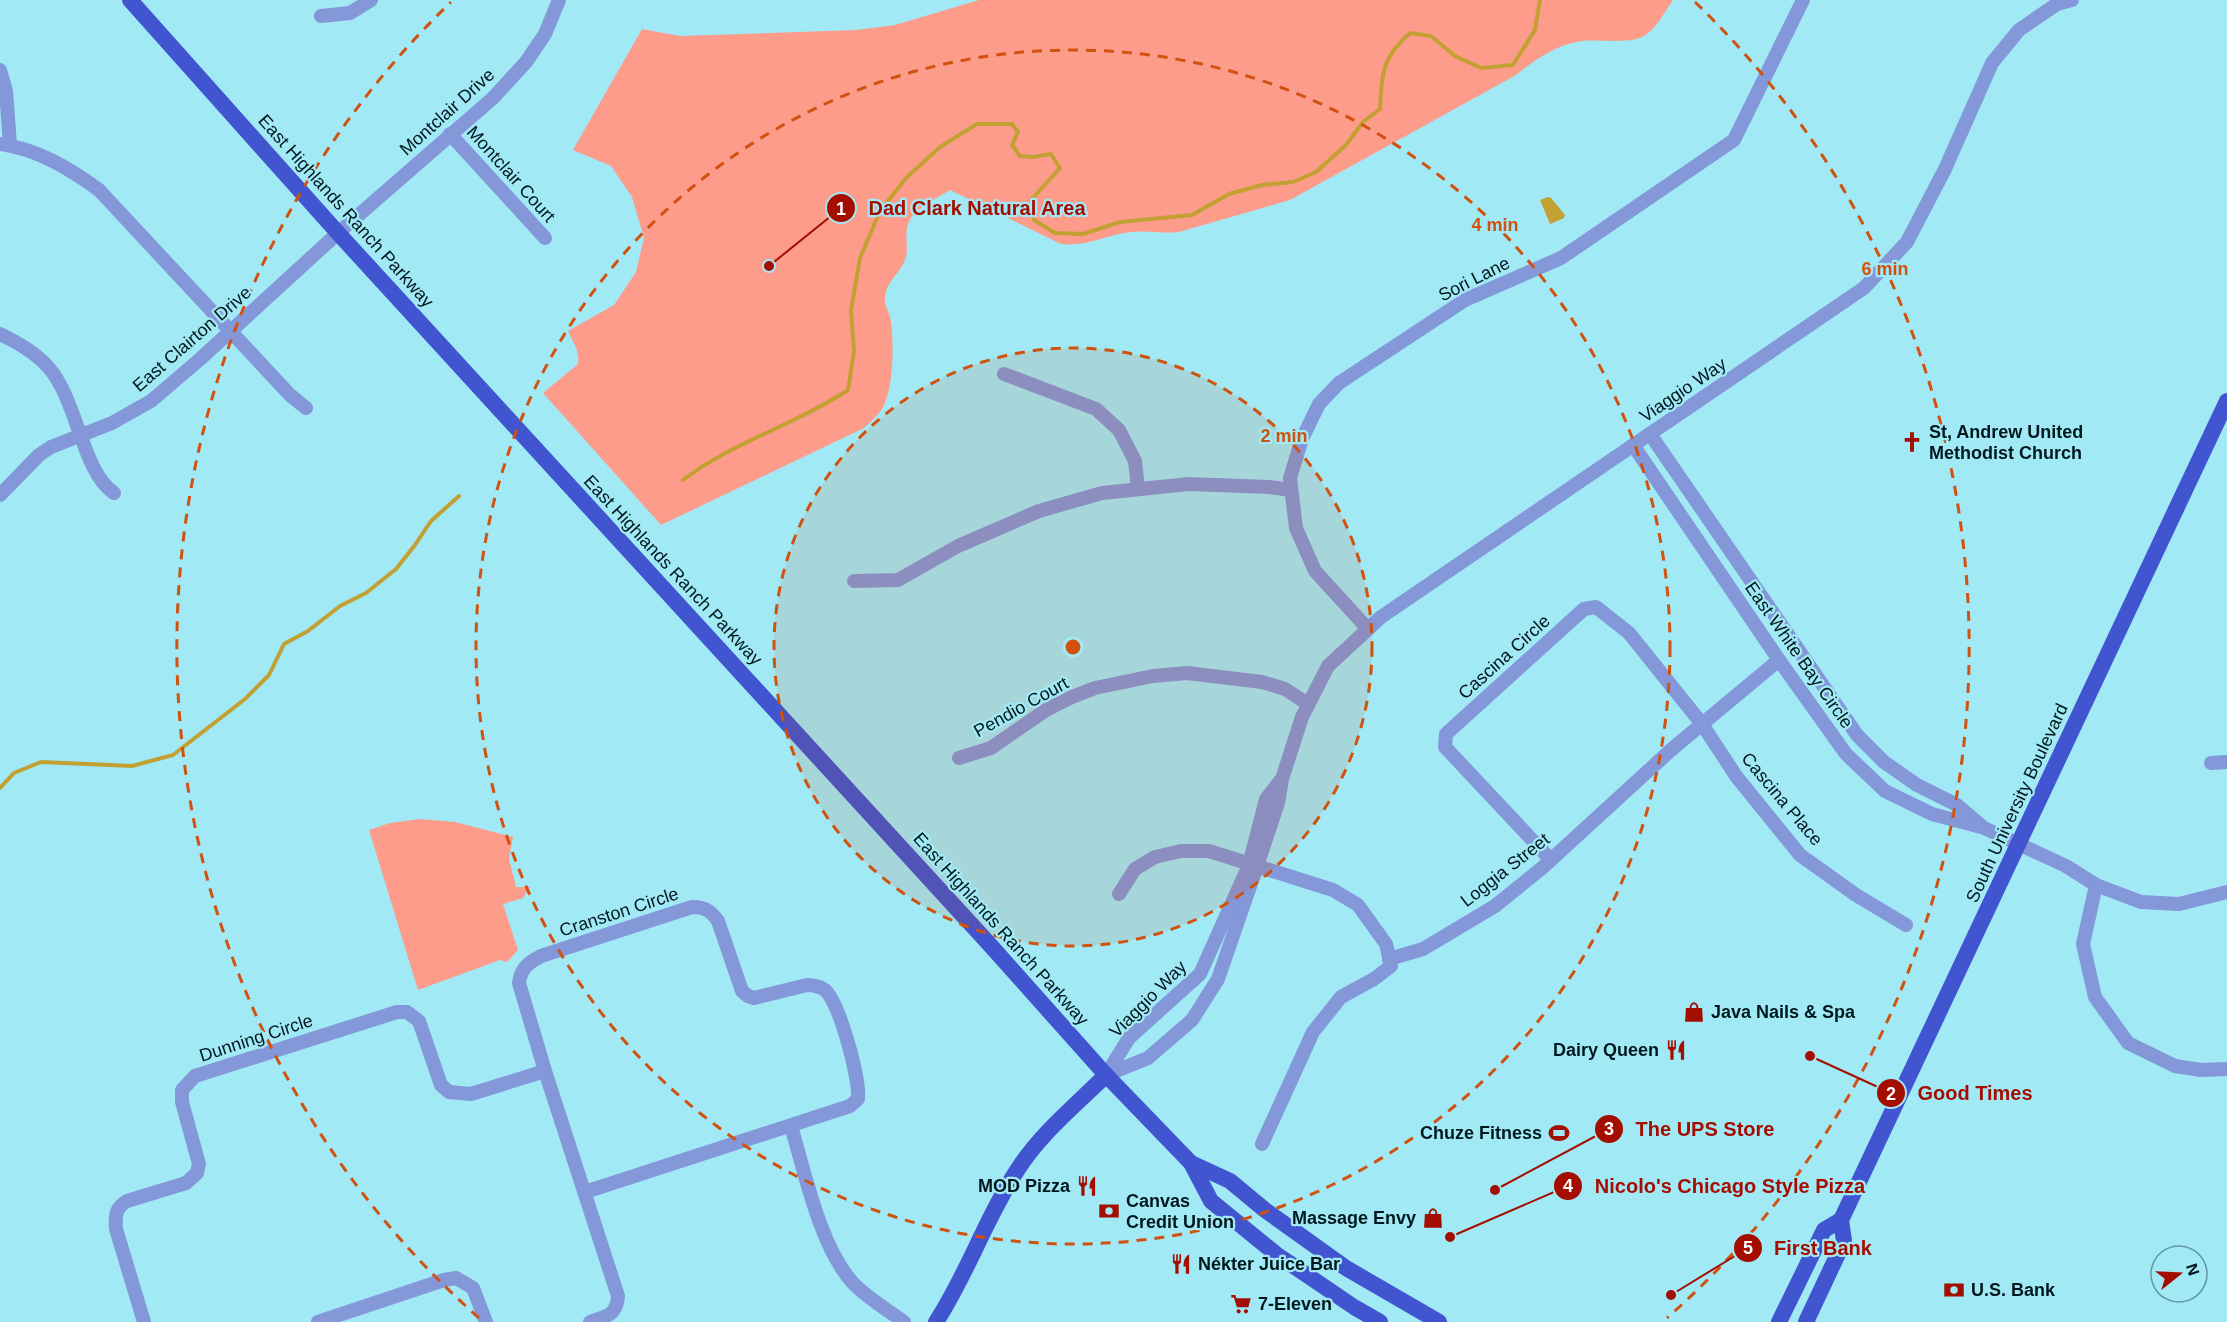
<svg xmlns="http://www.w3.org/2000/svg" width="2227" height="1322" font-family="Helvetica,sans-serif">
	<rect width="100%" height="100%" fill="#a2e9f6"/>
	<g fill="#fd9c8b">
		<path d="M 979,0 L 1673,0 C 1666,10 1658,25 1648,33 C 1633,47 1597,37 1576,42 C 1553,47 1535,60 1516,75 L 1290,200 L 1179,232 C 1162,234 1147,230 1131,232 C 1106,235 1086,247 1061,244 L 950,190 C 935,200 910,209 907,228 C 905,239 909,250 905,260 C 900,273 887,281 885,296 C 884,306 890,313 891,322 C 894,345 894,393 880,412 C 875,418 869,423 864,428 L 661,525 L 543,393 L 578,364 C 580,352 573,342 568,331 L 614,305 L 636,272 L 644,238 L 632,197 L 611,166 L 573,150 L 642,29 L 680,36 L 856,30 L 895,25 Z"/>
		<path d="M 420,819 L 455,822 L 513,837 L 509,859 L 516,887 L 530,887 L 523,898 L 503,904 L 518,950 L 507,962 L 500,960 L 418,990 L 369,830 L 390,823 Z"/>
	</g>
	<path fill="#c2a032" d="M 1548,197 L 1551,198 L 1565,215 L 1564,218 L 1550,224 L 1540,200 Z"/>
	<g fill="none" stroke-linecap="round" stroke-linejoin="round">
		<g stroke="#c2a032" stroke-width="4">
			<path d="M 683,480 C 733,442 795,425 848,390 L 854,351 L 851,310 L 860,258 L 880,211 L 907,177 L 940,147 L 977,124 L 1012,124 L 1018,132 L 1012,145 L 1020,156 L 1033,157 L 1051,154 L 1060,168 L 1031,200 L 1034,220 L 1055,233 L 1083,234 L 1120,222 L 1192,215 L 1229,194 L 1262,185 L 1293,182 L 1316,172 L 1346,145 L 1363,122 L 1380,109 C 1382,73 1382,57 1410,33 L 1431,36 L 1455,56 L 1481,68 L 1513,65 L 1535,30 L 1540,0"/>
			<path d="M 0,788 L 14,773 L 41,762 L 132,766 L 173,755 L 245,699 L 269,675 L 284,644 L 308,631 L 340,606 L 366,593 L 396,569 L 415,545 L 431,521 L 459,496"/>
		</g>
		<g stroke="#8397d9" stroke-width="14">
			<path d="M 321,16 L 350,13 L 371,0"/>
			<path d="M 0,70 L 6,91 L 10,145"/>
			<path d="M 450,134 L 545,238"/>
			<path d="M 0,144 C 37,149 69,168 99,190 L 290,395 L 306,408"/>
			<path d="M 0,334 C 18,343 35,352 49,368 C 78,402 82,471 114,493"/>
			<path d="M 1004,374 L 1096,409 L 1119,430 L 1135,461 L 1138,488"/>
			<path d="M 1650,434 L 1857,735 L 1884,762 L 1917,785 L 1957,805 L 1984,828 L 2066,866 L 2096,885 L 2141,902 L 2179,904 L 2227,892"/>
			<path d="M 1633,445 L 1779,660 L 1846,754 L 1885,791 L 1932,814 L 1981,827"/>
			<path d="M 0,495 L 39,455 L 51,447 L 112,423 L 151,401 L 199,360 L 338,233 L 493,98 L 526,62 L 545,34 L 559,0"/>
			<path d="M 854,581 L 898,580 L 958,546 L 1039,511 L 1102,493 L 1189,484 L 1269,487 L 1291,490"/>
			<path d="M 1368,629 L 1315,571 L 1296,528 L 1290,478 L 1302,439 L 1319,404 L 1339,383 L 1465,300 L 1561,258 L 1734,140 L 1803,0"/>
			<path d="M 959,758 L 991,748 L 1046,710 L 1072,697 L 1095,688 L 1153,676 L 1187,673 L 1262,682 L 1285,689 L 1308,704"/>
			<path d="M 2211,763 L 2227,762"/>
			<path d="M 1551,860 L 1445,747 L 1446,734 L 1584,609 L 1596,607 L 1629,633 L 1702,724 L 1736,776 L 1800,855 L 1856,895 L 1906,925"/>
			<path d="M 2096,885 L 2083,944 L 2095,997 L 2128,1043 L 2175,1066 L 2201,1070 L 2227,1069"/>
			<path d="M 1119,894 L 1135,869 L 1155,857 L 1181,851 L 1209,851 L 1333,890 L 1358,905 L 1386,944 L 1391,966 L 1374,979 L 1341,997 L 1313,1032 L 1262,1144"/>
			<path d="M 1389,959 L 1423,949 L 1495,906 L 1542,868 L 1672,749 L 1779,660"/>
			<path d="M 1106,1075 L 1148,1058 L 1192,1020 L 1218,979 L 1257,866 L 1278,803 L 1282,779 L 1302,717 L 1328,666 L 1381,617 L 1864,288 L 1907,242 L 1945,169 L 1992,63 L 2019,30 L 2057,4 L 2072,0"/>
			<path d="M 1106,1075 L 1129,1038 L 1200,974 L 1249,865 L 1266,799 L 1280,781"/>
			<path d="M 791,1126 C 805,1173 820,1247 853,1283 C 867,1298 888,1310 904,1322"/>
			<path d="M 585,1192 L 850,1106 L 858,1099 C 860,1079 840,1004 825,990 C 819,986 813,985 807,985 L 754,998 L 748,996 L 742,991 L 718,921 C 711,911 705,907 692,907 L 541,956 C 528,963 521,968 519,983 L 545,1071 L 618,1296 C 617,1315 607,1316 590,1322"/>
			<path d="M 144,1322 L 116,1229 C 115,1216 115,1208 127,1201 L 186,1183 L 197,1173 L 199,1164 L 182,1102 L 182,1090 L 195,1076 L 397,1012 L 407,1012 L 419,1021 L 441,1085 L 449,1092 L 471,1094 L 545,1071"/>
			<path d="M 318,1322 L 444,1280 L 456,1278 L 473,1288 L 486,1322"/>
		</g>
		<g stroke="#4055cf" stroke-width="16">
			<path d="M 130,0 L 338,233 L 991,946 L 1106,1075 L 1191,1163 L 1211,1201 L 1276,1254 L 1354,1307 L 1380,1322"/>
			<path d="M 1191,1163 L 1230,1181 L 1265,1210 L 1346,1268 L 1439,1322"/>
			<path d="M 936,1322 C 968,1273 986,1217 1018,1169 C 1041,1133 1076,1105 1106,1075"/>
			<path d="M 1779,1322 L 1824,1230 L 1841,1220"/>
			<path d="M 1806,1322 L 1844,1241 L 1841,1220 L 2227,401"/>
		</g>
	</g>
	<circle cx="1073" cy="647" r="299" fill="#d1520e" fill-opacity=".12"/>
	<g fill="none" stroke="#d1520e" stroke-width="3" stroke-dasharray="10 8">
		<circle cx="1073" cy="647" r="299"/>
		<circle cx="1073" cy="647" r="597"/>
		<path d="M479 1318A896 896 0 0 1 451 2M1695 2A896 896 0 0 1 1667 1318"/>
	</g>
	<defs>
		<g id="church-bare" transform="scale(1.62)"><path d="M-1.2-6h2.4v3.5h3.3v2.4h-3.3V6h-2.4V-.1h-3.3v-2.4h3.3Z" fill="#a30e00" stroke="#a2e9f6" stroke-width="2.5" paint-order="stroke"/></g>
		<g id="shop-bare" transform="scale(1.62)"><path d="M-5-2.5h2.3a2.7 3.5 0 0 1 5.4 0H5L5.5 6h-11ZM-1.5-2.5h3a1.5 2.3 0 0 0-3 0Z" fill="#a30e00" stroke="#a2e9f6" stroke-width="2.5" paint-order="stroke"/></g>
		<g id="restaurant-bare" transform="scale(1.62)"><path d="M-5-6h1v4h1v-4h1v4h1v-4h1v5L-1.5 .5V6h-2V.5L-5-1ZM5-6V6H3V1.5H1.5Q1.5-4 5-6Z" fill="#a30e00" stroke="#a2e9f6" stroke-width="2.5" paint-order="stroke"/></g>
		<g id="stadium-bare" transform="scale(1.62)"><path d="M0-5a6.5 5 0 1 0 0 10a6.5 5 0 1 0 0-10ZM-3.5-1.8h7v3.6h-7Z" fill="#a30e00" stroke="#a2e9f6" stroke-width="2.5" paint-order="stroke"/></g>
		<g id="bank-bare" transform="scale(1.62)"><path d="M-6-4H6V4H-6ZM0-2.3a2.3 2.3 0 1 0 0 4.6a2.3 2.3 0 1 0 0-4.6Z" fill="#a30e00" stroke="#a2e9f6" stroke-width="2.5" paint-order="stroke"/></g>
		<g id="supermarket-bare" transform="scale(1.62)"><path d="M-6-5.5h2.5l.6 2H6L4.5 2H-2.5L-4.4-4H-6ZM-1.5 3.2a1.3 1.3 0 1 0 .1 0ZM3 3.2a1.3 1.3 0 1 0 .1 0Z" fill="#a30e00" stroke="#a2e9f6" stroke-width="2.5" paint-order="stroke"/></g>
	</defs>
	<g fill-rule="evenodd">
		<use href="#church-bare" x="1912" y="442"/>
		<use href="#shop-bare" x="1694" y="1012"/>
		<use href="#restaurant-bare" x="1676" y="1050"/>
		<use href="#stadium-bare" x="1559" y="1133"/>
		<use href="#restaurant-bare" x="1087" y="1186"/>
		<use href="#bank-bare" x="1109" y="1211"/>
		<use href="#shop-bare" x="1433" y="1218"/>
		<use href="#restaurant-bare" x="1181" y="1264"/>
		<use href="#bank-bare" x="1954" y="1290"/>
		<use href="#supermarket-bare" x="1241" y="1304"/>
	</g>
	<g text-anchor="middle" stroke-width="4.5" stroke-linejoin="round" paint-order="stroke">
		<g font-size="18" fill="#00181d" stroke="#a2e9f6">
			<text transform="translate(447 112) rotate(-42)" y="6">Montclair Drive</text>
			<text transform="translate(511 174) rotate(48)" y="6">Montclair Court</text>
			<text transform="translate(346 211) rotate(48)" y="6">East Highlands Ranch Parkway</text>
			<text transform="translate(1474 279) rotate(-27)" y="6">Sori Lane</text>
			<text transform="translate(192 339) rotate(-41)" y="6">East Clairton Drive</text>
			<text transform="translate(1683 390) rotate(-34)" y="6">Viaggio Way</text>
			<text transform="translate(673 570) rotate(47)" y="6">East Highlands Ranch Parkway</text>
			<text transform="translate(1799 655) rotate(55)" y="6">East White Bay Circle</text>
			<text transform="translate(1504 657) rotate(-42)" y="6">Cascina Circle</text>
			<text transform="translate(1021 707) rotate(-29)" y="6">Pendio Court</text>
			<text transform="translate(1782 799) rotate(50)" y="6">Cascina Place</text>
			<text transform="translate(2017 803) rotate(-65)" y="6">South University Boulevard</text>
			<text transform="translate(1505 870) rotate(-38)" y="6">Loggia Street</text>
			<text transform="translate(619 912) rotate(-18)" y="6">Cranston Circle</text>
			<text transform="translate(1001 929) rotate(48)" y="6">East Highlands Ranch Parkway</text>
			<text transform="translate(1148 999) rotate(-45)" y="6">Viaggio Way</text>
			<text transform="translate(256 1038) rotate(-18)" y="6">Dunning Circle</text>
		</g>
		<g font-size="18" font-weight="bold" fill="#00181d" stroke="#a2e9f6" text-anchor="start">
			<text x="1929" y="438">St, Andrew United<tspan x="1929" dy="21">Methodist Church</tspan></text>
			<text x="1711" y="1018">Java Nails &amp; Spa</text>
			<text x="1659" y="1056" text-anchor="end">Dairy Queen</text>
			<text x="1542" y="1139" text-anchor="end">Chuze Fitness</text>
			<text x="1070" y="1192" text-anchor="end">MOD Pizza</text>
			<text x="1126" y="1207">Canvas<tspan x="1126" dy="21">Credit Union</tspan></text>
			<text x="1416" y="1224" text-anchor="end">Massage Envy</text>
			<text x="1198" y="1270">Nékter Juice Bar</text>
			<text x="1971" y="1296">U.S. Bank</text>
			<text x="1258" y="1310">7-Eleven</text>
		</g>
	</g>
	<circle cx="1073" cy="647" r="9" fill="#d1520e" stroke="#a2e9f6" stroke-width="3"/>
	<g font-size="18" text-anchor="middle" font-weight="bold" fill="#d1520e" stroke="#a2e9f6" stroke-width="4.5" stroke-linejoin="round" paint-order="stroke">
		<text x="1495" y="231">4 min</text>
		<text x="1885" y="275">6 min</text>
		<text x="1284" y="442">2 min</text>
	</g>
	<path fill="none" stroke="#a30e00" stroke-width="2" d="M769 266L841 208M1810 1056L1891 1093M1495 1190L1609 1129M1450 1237L1568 1186M1671 1295L1748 1248"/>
	<g fill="#a30e00" stroke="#a2e9f6" stroke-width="2">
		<circle cx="769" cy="266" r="6"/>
		<circle cx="1810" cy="1056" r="6"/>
		<circle cx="1495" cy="1190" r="6"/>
		<circle cx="1450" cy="1237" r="6"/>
		<circle cx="1671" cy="1295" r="6"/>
		<circle cx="841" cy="208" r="15"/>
		<circle cx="1891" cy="1093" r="15"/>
		<circle cx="1609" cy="1129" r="15"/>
		<circle cx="1568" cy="1186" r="15"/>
		<circle cx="1748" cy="1248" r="15"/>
	</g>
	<g font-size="18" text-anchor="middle" font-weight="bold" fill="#fff">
		<text x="841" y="215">1</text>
		<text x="1891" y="1100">2</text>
		<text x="1609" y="1135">3</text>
		<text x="1568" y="1192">4</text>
		<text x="1748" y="1254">5</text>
	</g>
	<g font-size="20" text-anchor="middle" font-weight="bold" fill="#a30e00" stroke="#a2e9f6" stroke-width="4.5" stroke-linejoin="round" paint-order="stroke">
		<text x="977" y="215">Dad Clark Natural Area</text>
		<text x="1975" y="1100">Good Times</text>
		<text x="1705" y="1136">The UPS Store</text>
		<text x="1730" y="1193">Nicolo's Chicago Style Pizza</text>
		<text x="1823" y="1255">First Bank</text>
	</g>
	<g transform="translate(2179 1274) rotate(72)"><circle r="28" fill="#a2e9f6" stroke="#61959f" stroke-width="1.5"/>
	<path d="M0-4.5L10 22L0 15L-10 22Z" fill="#a30e00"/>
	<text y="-9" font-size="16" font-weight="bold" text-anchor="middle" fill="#00181d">N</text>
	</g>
</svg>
